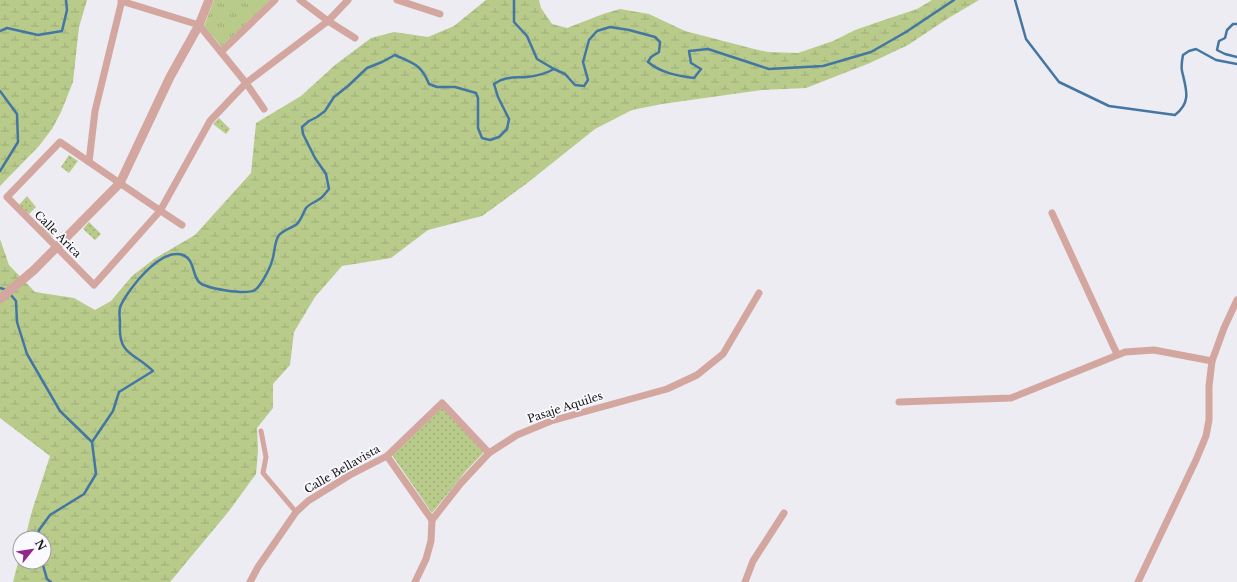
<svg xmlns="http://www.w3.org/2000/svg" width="1237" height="582" font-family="'Libre Baskerville',serif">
	<defs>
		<pattern id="grass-dots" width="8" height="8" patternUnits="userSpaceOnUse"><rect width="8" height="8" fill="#b8cb8b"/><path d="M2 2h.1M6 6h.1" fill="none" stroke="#9dad77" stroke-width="1.8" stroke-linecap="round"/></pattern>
		<pattern id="wetland-marsh" width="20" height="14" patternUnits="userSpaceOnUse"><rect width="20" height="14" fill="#b8cb8b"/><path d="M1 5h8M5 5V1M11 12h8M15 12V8" fill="none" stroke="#9dad77"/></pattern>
		<pattern id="park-tufts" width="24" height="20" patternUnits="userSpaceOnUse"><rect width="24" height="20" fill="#b8cb8b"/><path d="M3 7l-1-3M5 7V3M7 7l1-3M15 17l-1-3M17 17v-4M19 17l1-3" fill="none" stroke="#9dad77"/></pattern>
	</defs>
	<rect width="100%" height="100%" fill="#edecf3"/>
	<g fill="url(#grass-dots)">
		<path d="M 219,118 L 230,129 L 226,134 L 213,124 Z"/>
		<path d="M 69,155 L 78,161 L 69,173 L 61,167 Z"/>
		<path d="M 27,196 L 36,207 L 29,214 L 19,205 Z"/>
		<path d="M 46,221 L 49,222 L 55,233 L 52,237 L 41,227 Z"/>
		<path d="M 89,222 L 101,234 L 95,240 L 83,229 Z"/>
		<path d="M 442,407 L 484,452 L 466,471 L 432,513 L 392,455 Z"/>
	</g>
	<g fill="url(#wetland-marsh)">
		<path d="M 0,0 L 87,0 L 79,27 L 73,82 L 61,112 L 52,129 L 39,146 L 0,186 Z"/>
		<path d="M 486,0 L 539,0 L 541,8 L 552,24 L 567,28 L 603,14 L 620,9 L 649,14 L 685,31 L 754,49 L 768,52 L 798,53 L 833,41 L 855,30 L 881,21 L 917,9 L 932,0 L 979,0 L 947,19 L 908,45 L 870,63 L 806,88 L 762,90 L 662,104 L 632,110 L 595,129 L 526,184 L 482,216 L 428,230 L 391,258 L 342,266 L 315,297 L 294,332 L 290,365 L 273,384 L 273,408 L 257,428 L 258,451 L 256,474 L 229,511 L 170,582 L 13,582 L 20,555 L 20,562 L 44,562 L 44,538 L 25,538 L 32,511 L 50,456 L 0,418 L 0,239 L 9,265 L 35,292 L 74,298 L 95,310 L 111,301 L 132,276 L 154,259 L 195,235 L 251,173 L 256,123 L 301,96 L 335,65 L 371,38 L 394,32 L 428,37 L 454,26 Z"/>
	</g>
	<path fill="url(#park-tufts)" d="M 214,0 L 270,0 L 222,47 L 204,26 Z"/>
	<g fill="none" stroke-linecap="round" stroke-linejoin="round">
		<g stroke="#4476a3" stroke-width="2.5">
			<path d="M 514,0 L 514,22 L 527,36 L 537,59 L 554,69"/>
			<path d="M 1015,0 L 1026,39 L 1059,82 L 1109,106 L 1175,115 C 1192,102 1186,89 1182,71 C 1181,66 1182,60 1183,55 L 1189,51 L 1196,49 L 1216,60 L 1237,64"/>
			<path d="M 1237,24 L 1233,24 L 1227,30 L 1225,38 L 1219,41 L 1217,50 L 1225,54 L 1237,57"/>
			<path d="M 0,31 L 7,28 L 38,35 L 62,31 L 67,10 L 66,0"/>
			<path d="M 0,91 L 17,114 L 18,142 L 0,171"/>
			<path d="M 0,288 L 7,290"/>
			<path d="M 10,294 L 16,301 L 17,322 L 27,354 L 60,411 L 92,442 L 96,474 L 84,494 L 50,515 L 39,530 L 38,538"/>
			<path d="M 92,442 L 113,411 L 119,392 L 153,371 C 134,352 118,356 120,323 C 120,318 118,310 121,305 C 129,288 161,247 183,255 C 195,260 192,275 199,282 C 206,289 246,295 255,290 C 261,286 270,268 272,261 C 275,253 274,242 279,235 C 283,230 292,228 297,224 C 302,219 303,213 306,208 C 310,203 319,201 323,196 C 325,194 327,191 329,189 L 326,174 L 315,158 L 303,134 L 302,127 L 309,121 L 317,117 L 325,111 L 334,97 L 348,86 L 367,68 L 382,62 L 395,55 C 414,64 421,64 429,84 L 437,87 L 455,87 L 476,93 L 478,98 L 478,128 L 482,138 L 490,140 L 499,137 L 507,129 L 509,119 L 498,97 L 494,84 C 504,76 515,78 527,77 C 537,76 545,74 554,69 L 565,74 L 575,85 L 584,86 L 588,80 L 583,62 L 589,40 L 597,31 L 610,27 L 629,30 L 655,37 L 660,42 L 659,52 L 651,57 L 648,62 C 661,73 678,76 694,78 L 701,69 L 691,63 L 689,51 L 708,49 L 769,69 L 823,66 L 871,52 L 906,32 L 954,0"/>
			<path d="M 42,562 L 47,579 L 51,582"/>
		</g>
		<path stroke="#d3a7a0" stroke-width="5" d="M 261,431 L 266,457 L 263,473 L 296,512"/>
		<g stroke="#d3a7a0" stroke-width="7">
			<path d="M 300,0 L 328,21 L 355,38"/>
			<path d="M 397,0 L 440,14"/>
			<path d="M 121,1 L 199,25 L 246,83 L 264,109"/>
			<path d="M 221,52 L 275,0"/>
			<path d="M 89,162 L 95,111 L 122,0"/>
			<path d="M 1052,213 L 1117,354"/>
			<path d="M 182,225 C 141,198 101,170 60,142 L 7,197 L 94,285 L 160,211 L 210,121 L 246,83 L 328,21 L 348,0"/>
			<path d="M 899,402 L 1011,398 L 1125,352 L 1154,350 L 1212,361"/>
			<path d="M 387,456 L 432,520"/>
			<path d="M 250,582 L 258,567 L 296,512 L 308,501 L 350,475 L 387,456 L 442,403 L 489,453"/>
			<path d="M 415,582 L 426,559 L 431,541 L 432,520 L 461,483 L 489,453 L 517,435 L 551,421 L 667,389 L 697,375 L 723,354 L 759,293"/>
			<path d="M 745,582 L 753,561 L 784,513"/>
			<path d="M 1138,582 L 1196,460 L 1206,436 L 1209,420 L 1209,386 L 1212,361 L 1224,328 L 1237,300"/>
		</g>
		<path stroke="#d3a7a0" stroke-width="9" d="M 0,299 L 34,270 L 120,183 L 170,77 L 199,25 L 209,0"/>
	</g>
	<g text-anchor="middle" stroke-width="3.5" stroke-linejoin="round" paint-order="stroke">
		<g font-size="11" fill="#131315" stroke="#fafafe">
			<text transform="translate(58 234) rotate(45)" y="4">Calle Arica</text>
			<text transform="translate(565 407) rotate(-18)" y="4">Pasaje Aquiles</text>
			<text transform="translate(342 469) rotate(-30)" y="4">Calle Bellavista</text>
		</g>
	</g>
	<g transform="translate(32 550) rotate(60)"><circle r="19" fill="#fafafe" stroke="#9e9ea1"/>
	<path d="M0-3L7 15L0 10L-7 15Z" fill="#912689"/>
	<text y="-6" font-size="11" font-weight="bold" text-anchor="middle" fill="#131315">N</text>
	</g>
</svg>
